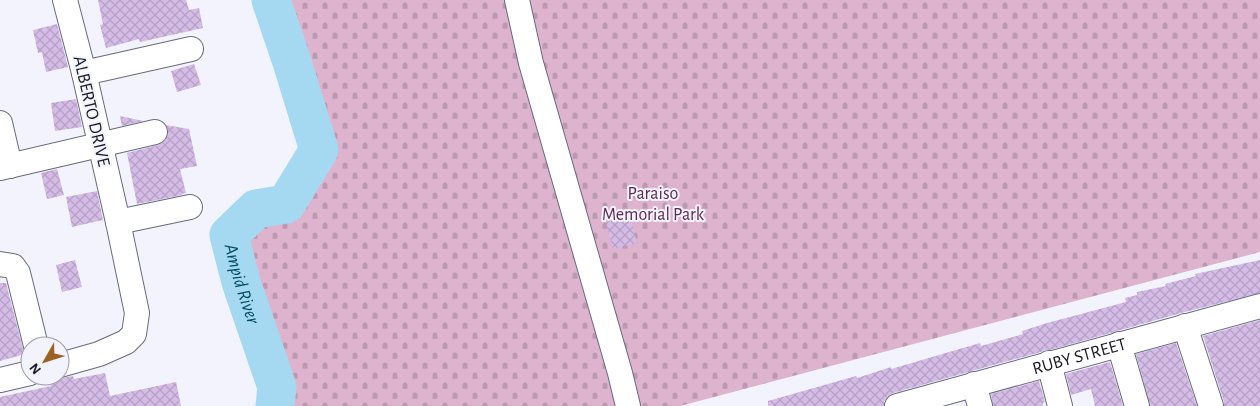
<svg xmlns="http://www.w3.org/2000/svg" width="1260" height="406" font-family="'Alegreya Sans',sans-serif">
	<defs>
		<pattern id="cemetery-stones" width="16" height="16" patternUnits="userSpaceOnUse" patternTransform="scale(1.25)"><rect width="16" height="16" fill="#ddb3ce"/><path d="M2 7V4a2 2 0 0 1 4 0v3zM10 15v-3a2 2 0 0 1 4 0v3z" fill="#bd99b1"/></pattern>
		<pattern id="building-cross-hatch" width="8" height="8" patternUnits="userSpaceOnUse" patternTransform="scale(1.25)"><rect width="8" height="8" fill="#d5bce6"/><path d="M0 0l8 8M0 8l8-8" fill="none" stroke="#b6a1c5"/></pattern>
	</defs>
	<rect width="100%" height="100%" fill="#f2f3fc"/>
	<path fill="url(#cemetery-stones)" d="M 271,0 L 1260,0 L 1260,252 L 680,406 L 275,406 L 277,387 L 241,282 L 229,235 L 256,209 L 286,204 L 319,150 L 292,62 Z"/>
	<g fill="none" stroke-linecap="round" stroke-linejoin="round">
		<path stroke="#a5d9f1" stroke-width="39" id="s1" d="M 271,0 L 292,62 L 319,150 L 286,204 L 256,209 L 229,235 L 241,282 L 277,387 L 275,406"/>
	</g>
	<g fill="url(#building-cross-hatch)">
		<path d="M 98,0 L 186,0 L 189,10 L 199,8 L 203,28 L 140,42 L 139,39 L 106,48 L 100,25 L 103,24 Z"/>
		<path d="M 57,24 L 68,67 L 46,72 L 42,52 L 38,53 L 33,30 Z"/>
		<path d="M 194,64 L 201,85 L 177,92 L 171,71 Z"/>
		<path d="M 76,99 L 82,127 L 55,131 L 51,103 Z"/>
		<path d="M 120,116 L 143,121 L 122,126 Z"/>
		<path d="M 166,125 L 189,129 L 197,166 L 180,169 L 186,193 L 182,194 L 182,195 L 137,204 L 127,153 L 158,145 L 164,142 L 168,136 L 168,129 Z"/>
		<path d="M 57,169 L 64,195 L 47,199 L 41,173 Z"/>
		<path d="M 97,191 L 103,220 L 72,227 L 66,197 Z"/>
		<path d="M 630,215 L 637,243 L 613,249 L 606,222 Z"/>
		<path d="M 75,260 L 82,287 L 62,292 L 56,265 Z"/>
		<path d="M 1260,260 L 1260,293 L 1181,313 L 1050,350 L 1045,350 L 1041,352 L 893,393 L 887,397 L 884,402 L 884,406 L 768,406 L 768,401 L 856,376 L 857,378 L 891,367 L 891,369 L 980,343 L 981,346 L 1023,334 L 1022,331 L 1047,323 L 1126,302 L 1125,298 L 1137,295 L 1137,292 L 1166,286 L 1165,284 L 1196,276 L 1195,274 Z"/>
		<path d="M 0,283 L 6,283 L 23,349 L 25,354 L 0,361 Z"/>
		<path d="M 1260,320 L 1260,406 L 1224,406 L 1224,402 L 1203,336 Z"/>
		<path d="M 1176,343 L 1197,406 L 1150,406 L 1136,354 Z"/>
		<path d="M 1110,362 L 1123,406 L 1095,406 L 1091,389 L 1071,395 L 1066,374 Z"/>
		<path d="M 105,373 L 110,396 L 176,382 L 181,406 L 0,406 L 0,397 L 51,386 L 49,380 L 73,376 L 74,379 Z"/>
		<path d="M 1039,381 L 1045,402 L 1043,403 L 1043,406 L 993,406 L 991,394 Z"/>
	</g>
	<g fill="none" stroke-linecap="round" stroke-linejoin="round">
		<g stroke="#696a7e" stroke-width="26">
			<g id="minor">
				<path d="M 517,0 L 531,63 L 620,373 L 628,406"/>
				<path d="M 84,73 L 191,49"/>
				<path d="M 0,123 L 10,166"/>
				<path d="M 0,168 L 155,132"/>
				<path d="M 118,222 L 190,207"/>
				<path d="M 0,264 L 13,266 L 18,273 L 36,346"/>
				<path d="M 1185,326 L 1211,406"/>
				<path d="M 1119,344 L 1137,406"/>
				<path d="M 1049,363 L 1060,406"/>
				<path d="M 60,365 L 99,354 L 126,342 L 134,334 L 137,313 L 118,222 L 84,73 L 65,0"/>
				<path d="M 0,380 L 30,373"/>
				<path d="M 974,384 L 980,406"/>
				<path id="s2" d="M 897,406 L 1260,306"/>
			</g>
		</g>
		<use href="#minor" stroke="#fff" stroke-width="24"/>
	</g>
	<g text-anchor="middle" stroke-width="4" stroke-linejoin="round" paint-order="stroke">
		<g font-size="18" fill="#1a1a23" stroke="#f2f3fc">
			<text transform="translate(92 111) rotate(77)" y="6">ALBERTO DRIVE</text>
			<text dy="6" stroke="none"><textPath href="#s2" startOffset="189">RUBY STREET</textPath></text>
		</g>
		<g font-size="18" fill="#5f2a50" stroke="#f2f3fc">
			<text x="653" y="199">Paraiso<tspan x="653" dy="21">Memorial Park</tspan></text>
		</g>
		<g font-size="19" font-style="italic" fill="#004b62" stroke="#f2f3fc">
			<text dy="7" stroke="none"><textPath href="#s1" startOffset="339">Ampid River</textPath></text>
		</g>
	</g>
	<g transform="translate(45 361) rotate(231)"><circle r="24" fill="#f2f3fc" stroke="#9c9ca5"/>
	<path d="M0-4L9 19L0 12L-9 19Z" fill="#9d6223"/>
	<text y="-8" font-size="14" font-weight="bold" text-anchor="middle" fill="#1a1a23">N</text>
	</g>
</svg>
